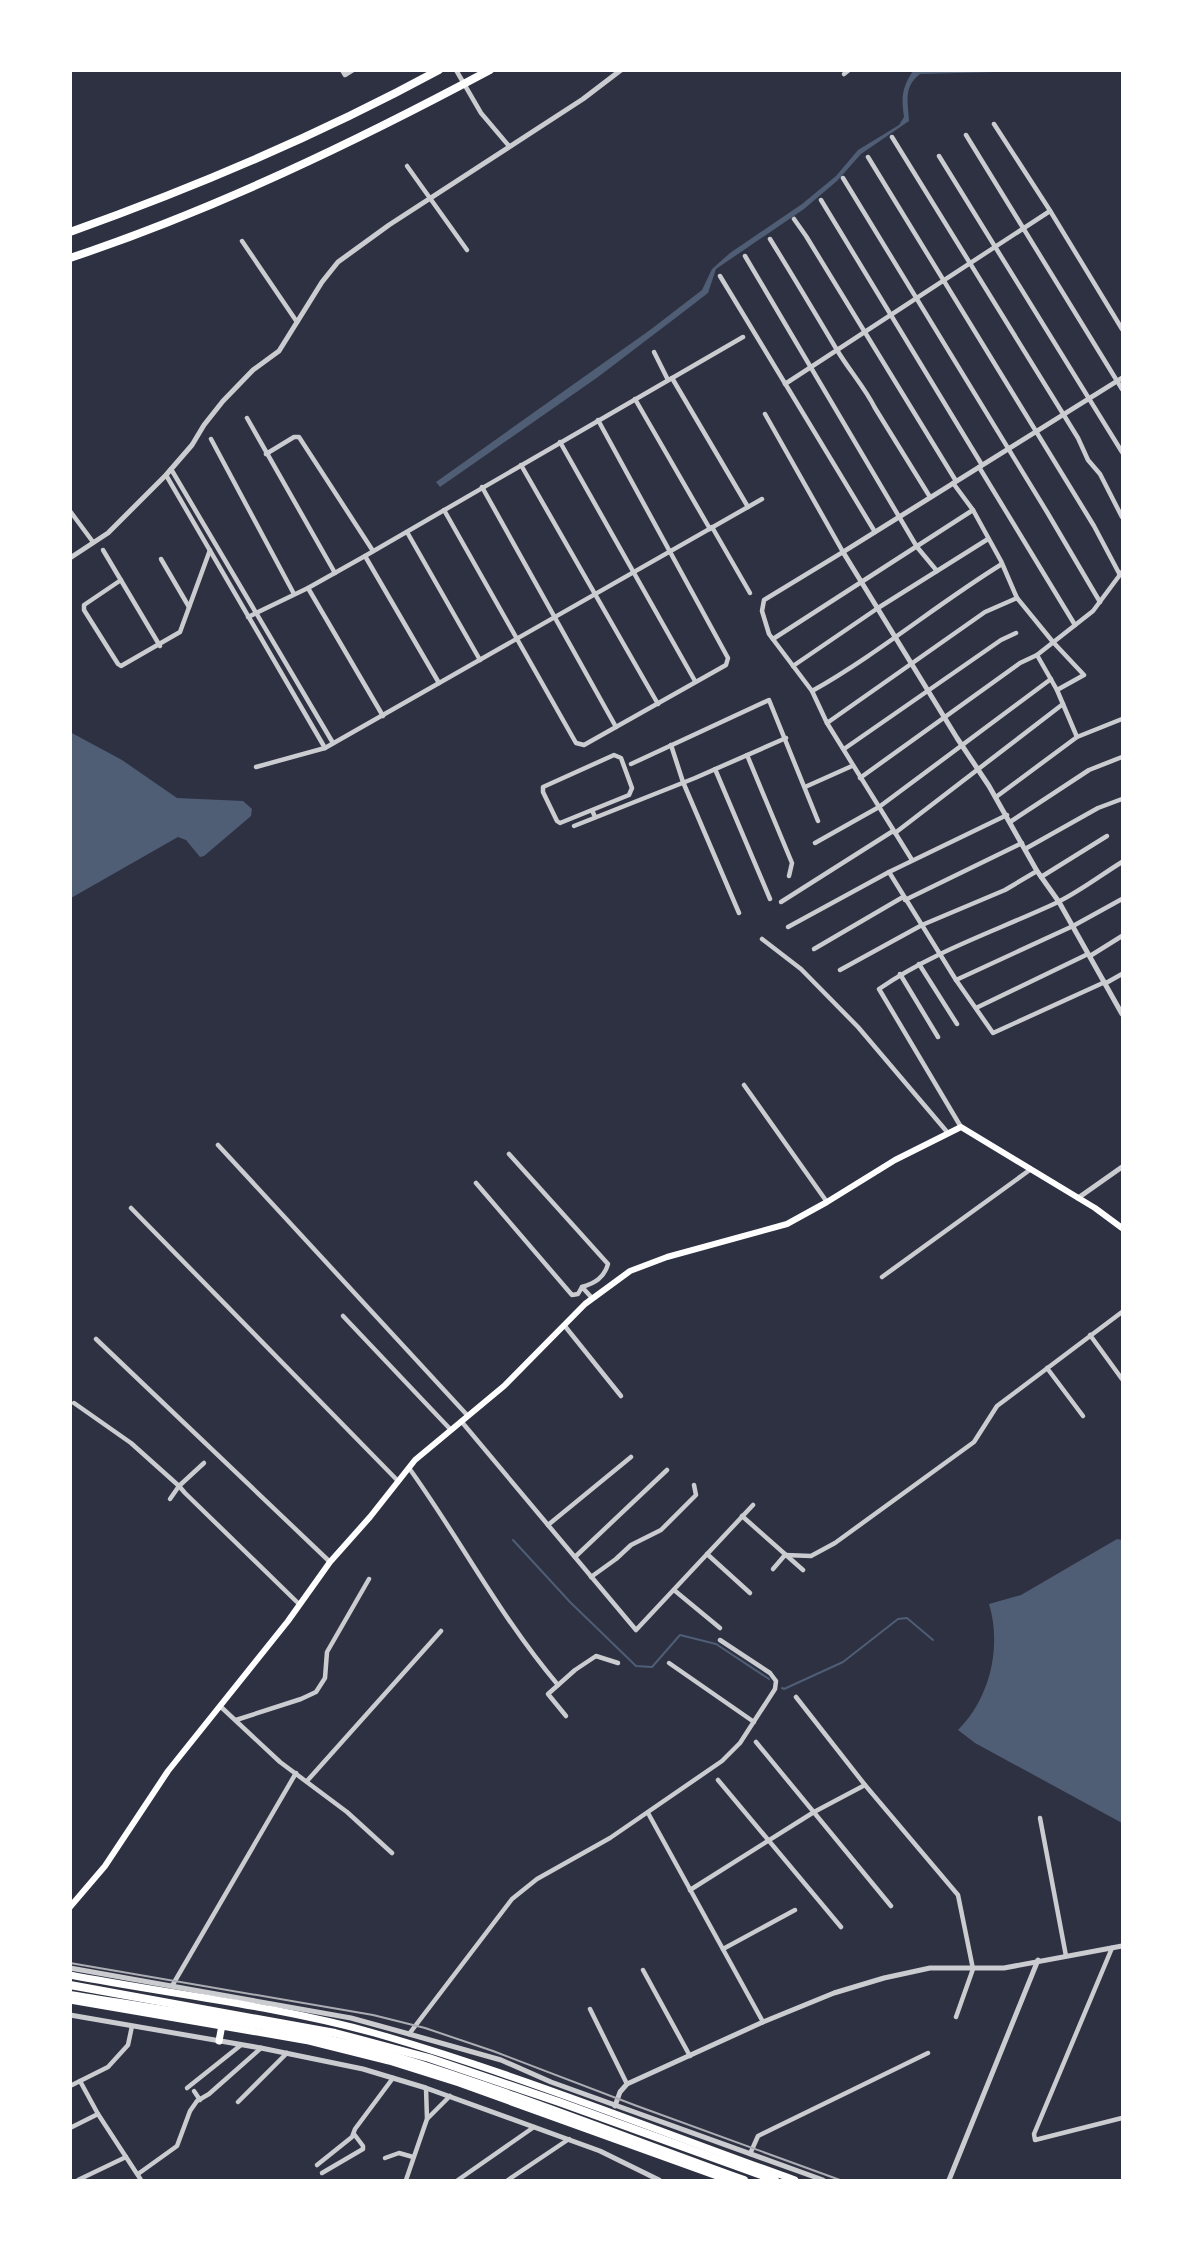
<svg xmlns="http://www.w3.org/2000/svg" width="1193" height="2251" font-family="'Roboto Condensed',sans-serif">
	<rect width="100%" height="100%" fill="#2d3142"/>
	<g fill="#4f5d75">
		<path d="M 913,71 L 1004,71 L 997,72 L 920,74 C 903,87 908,102 909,121 L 861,154 L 837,181 L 804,209 L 716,269 L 708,293 L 682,313 L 598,377 L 440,487 L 436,482 L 650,330 L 702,290 L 712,269 L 730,253 L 802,204 L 836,176 L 858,150 L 899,125 L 904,117 C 901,98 902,87 913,71 Z"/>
		<path d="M 70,732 L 122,760 L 177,798 L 243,801 L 252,809 L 251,816 L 204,856 L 200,857 L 186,840 L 178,837 L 71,898 Z"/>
		<path d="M 1117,1539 L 1122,1540 L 1122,1823 L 975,1743 L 958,1730 C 990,1698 1002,1647 989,1604 L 1021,1595 Z"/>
	</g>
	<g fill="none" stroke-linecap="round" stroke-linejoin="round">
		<g stroke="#4f5d75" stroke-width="2">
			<path d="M 513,1540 L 570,1602 L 636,1666 L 652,1667 L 680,1635 L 716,1644 L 769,1679"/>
			<path d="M 782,1688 L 784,1689 L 843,1662 L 898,1619 L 907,1618 L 933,1640"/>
		</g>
		<g stroke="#caccd0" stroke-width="4.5">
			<path d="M 342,70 L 345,75 L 353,70"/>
			<path d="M 456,70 L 481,113 L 509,146"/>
			<path d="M 844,74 L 849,70"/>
			<path d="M 994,124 L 1049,209 L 1122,329"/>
			<path d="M 966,135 L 1122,389"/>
			<path d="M 892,137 L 1078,438 L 1088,460 L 1100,474 L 1122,517"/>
			<path d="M 939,156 L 1122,452"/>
			<path d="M 868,157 L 1094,526 L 1120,575"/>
			<path d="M 407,166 L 467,250"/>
			<path d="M 843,178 L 1047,512 L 1100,602"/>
			<path d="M 821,200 L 982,465"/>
			<path d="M 794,219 L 806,236 L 956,481"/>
			<path d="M 770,239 C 793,276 815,313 837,350 C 849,370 865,388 875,408 L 930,497"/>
			<path d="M 242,241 L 297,322"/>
			<path d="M 745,256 L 917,547 L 937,571"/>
			<path d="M 720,276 L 875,532"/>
			<path d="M 654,352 L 668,380"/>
			<path d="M 672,378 L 748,507"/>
			<path d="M 785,384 L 1050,211"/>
			<path d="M 635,399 L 710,529"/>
			<path d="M 765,414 L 843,552 L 764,600 L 762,611 L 769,634 L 812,691 L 827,723 L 912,860"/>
			<path d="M 247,418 L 335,573"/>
			<path d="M 211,439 L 294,594"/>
			<path d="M 560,442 L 695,681"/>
			<path d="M 266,454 L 294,437 L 299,437 L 373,551"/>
			<path d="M 521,465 L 658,704"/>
			<path d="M 979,467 L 1075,625"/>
			<path d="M 171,469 L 333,743"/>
			<path d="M 166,475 L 325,748"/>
			<path d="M 953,483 L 973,510 L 1001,561 L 1017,598 L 1053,642 L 1084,675 L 1057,690"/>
			<path d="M 482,487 L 616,727"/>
			<path d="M 444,510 L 576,743 L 584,745 L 726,665 L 728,658 L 598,420"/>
			<path d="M 70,511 L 93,542"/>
			<path d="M 712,527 L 750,593"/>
			<path d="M 407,532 L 480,660"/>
			<path d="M 103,550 L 160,646"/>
			<path d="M 365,556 L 439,683"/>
			<path d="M 161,559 L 189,607"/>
			<path d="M 121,580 L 84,605 L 84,610 L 118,664 L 121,666 L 180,632 L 210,550"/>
			<path d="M 308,588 L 383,716"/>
			<path d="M 248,617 L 308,588 L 365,556 L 743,337"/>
			<path d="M 773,639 L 973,510"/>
			<path d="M 1037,655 L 1057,690 L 1077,737"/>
			<path d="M 793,666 L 878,608 L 988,539"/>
			<path d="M 812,691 C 878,654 937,604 1002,564"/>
			<path d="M 827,723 L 985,612 L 1017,598"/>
			<path d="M 671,745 L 683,782 L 739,913"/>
			<path d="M 844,749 L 1001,640 L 1016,633"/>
			<path d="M 747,755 L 792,863 L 789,876"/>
			<path d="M 631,764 L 769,700 L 818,821"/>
			<path d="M 256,767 L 325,748 L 762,499"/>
			<path d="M 715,769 L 770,899"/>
			<path d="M 860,778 L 1020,663 L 1037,655 L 1093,611 L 1122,572"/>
			<path d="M 805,787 L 852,766"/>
			<path d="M 996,797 L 1077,737 L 1122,719"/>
			<path d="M 592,810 L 560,823 L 557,821 L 543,792 L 543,787 L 614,755 L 621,758 L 632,788 L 629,795 L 592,810 L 595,817"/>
			<path d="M 1007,815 L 889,872 L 956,980 L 993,1033 L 1105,982"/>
			<path d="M 1010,822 L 1089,770 L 1122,757"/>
			<path d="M 574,826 L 695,778 L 786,738"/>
			<path d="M 895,833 L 1063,704"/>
			<path d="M 815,843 L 879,807 L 1051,679"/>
			<path d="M 1025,849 L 1098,808 L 1122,799"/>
			<path d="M 1041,877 L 1107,836"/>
			<path d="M 905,900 L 1022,843"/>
			<path d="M 781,902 L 893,831"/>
			<path d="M 788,927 L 889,872"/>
			<path d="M 762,939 L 801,969 L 858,1027 L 948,1133"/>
			<path d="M 814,949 L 903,897"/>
			<path d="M 1090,956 L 1122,936"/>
			<path d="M 919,964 L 957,1024"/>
			<path d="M 840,970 L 922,925 L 1005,890 L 1037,871"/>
			<path d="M 900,974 L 938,1037"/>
			<path d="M 956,980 L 1073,926 L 1122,899"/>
			<path d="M 1106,983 L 1122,974"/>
			<path d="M 976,1008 L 1088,954"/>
			<path d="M 744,1085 L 827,1202"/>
			<path d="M 961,1127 L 879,989 C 934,951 996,931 1056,903 C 1079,892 1101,875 1122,862"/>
			<path d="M 218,1145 L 468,1416"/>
			<path d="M 509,1154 L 608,1264 C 604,1278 595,1283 582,1287"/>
			<path d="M 476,1183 L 572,1295 L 578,1294 L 582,1287 L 592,1298"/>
			<path d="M 131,1208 L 398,1481"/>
			<path d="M 882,1277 L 1031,1169"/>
			<path d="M 343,1316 L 451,1430"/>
			<path d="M 564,1325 L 621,1396"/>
			<path d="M 1090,1335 L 1122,1379"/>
			<path d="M 96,1339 L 330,1562"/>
			<path d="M 1047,1368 L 1083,1416"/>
			<path d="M 74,1403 L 131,1443 L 179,1486 L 185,1493 L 299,1604"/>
			<path d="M 461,1421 L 548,1525 L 631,1457"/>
			<path d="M 409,1468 C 460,1539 501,1618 558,1685"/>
			<path d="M 170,1499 L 179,1486 L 204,1463"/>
			<path d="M 742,1516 L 803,1570"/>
			<path d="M 548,1525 L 636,1630 L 753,1505"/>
			<path d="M 707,1554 L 750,1593"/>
			<path d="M 785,1555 L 811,1556 L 835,1543 L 974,1442 L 997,1406 L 1122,1312"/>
			<path d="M 575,1557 L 667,1470"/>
			<path d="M 773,1569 L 785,1555"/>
			<path d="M 591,1577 L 616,1559 L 631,1545 L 661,1530 L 696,1495 L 694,1485"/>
			<path d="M 674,1590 L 720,1628"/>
			<path d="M 669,1663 L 754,1722"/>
			<path d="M 796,1697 L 865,1785 L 958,1895 L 973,1969 L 956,2017"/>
			<path d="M 220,1706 L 280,1762 L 347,1812 L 392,1853"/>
			<path d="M 566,1716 L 548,1694 L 575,1670 L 596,1656 L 618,1663"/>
			<path d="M 236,1720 L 301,1699 L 316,1692 L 325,1678 L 327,1652 L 369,1579"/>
			<path d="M 756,1742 L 891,1906"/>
			<path d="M 718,1780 L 841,1927"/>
			<path d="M 307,1781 L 441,1631"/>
			<path d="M 648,1813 L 763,2022"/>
			<path d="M 1040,1818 L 1066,1956"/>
			<path d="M 690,1890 L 814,1812 L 865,1785"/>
			<path d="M 1112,1948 L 1034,2134 L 1035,2140 L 1122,2118"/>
			<path d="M 723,1949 L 795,1910"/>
			<path d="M 643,1970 L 690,2056"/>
			<path d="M 172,1986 L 296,1773"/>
			<path d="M 590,2009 L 627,2084"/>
			<path d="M 409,2034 L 512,1899 L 537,1879 L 610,1838 L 722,1761 L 740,1743 L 775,1689 L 776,1681 L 770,1673 L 720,1640"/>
			<path d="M 80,2081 L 98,2114 L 141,2180"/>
			<path d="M 70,2086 L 108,2067 L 128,2045 L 132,2026"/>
			<path d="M 187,2088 L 241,2045"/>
			<path d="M 194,2091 L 200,2100"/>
			<path d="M 238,2102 L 287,2053"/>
			<path d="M 427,2119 L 450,2096"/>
			<path d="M 70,2128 L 98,2114"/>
			<path d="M 750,2154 L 758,2136 L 928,2053"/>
			<path d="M 385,2158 L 399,2153 L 413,2157"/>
			<path d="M 317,2165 L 352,2137 L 355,2129 L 393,2078"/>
			<path d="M 322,2173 L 363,2149 L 363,2146 L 354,2134"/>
			<path d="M 138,2174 L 177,2146 L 190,2111 L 197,2101 L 209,2094 L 261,2048"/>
			<path d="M 78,2180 L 126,2157"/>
			<path d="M 406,2180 L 427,2119 L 426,2088"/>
			<path d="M 458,2180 L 534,2127"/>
			<path d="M 508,2180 L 569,2139"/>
		</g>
		<g stroke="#caccd0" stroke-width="5">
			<path d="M 1122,378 L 843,552 L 957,738 L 989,786 L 1037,871 L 1059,902 L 1122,1014"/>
			<path d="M 70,558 L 108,533 L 166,475 L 192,445 L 204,425 L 223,401 L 253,370 L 279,351 L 322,282 L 338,262 L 389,225 L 583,99 L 621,70"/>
			<path d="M 1078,1198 L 1122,1167"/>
			<path d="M 70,1968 L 351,2018 L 409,2034 L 501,2060 L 551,2082 L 823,2180"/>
			<path d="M 70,2015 L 261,2048 L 363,2069 L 426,2088 L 600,2151 L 659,2180"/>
			<path d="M 615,2106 L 620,2092 L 627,2084 L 763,2022 L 834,1993 L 884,1978 L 930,1968 L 1004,1968 L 1122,1946"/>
			<path d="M 949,2180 L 1038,1960"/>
		</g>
		<path stroke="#fff" stroke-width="6" d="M 70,1907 L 105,1866 L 168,1771 L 288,1621 L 330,1562 L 370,1517 L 415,1460 L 504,1386 L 585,1304 L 630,1271 L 667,1257 L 787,1224 L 827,1202 L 895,1160 L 961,1127 L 1095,1208 L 1122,1228"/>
		<g stroke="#fff" stroke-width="7">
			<path d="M 70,1975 C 170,1994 277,2006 374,2033 C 517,2074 655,2130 795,2180"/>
			<path d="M 70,2000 L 309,2041 L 389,2061 L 459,2083 L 728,2180"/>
			<path d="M 219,2041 L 222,2025"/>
		</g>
		<g stroke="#fff" stroke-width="8">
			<path d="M 70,232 C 196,187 321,134 439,70"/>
			<path d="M 70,258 C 216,209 355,142 490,70"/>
			<path d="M 70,1985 L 335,2033 L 429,2058 L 559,2102 L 775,2180"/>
			<path d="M 70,1995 C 179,2013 291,2026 397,2057 C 514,2093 629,2139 744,2180"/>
		</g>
		<path stroke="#abadb3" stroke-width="2" d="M 70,1963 L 373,2015 L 425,2028 L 493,2051 L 637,2106 L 840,2180"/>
	</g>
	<rect width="1193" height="2251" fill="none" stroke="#ffffff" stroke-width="144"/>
</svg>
